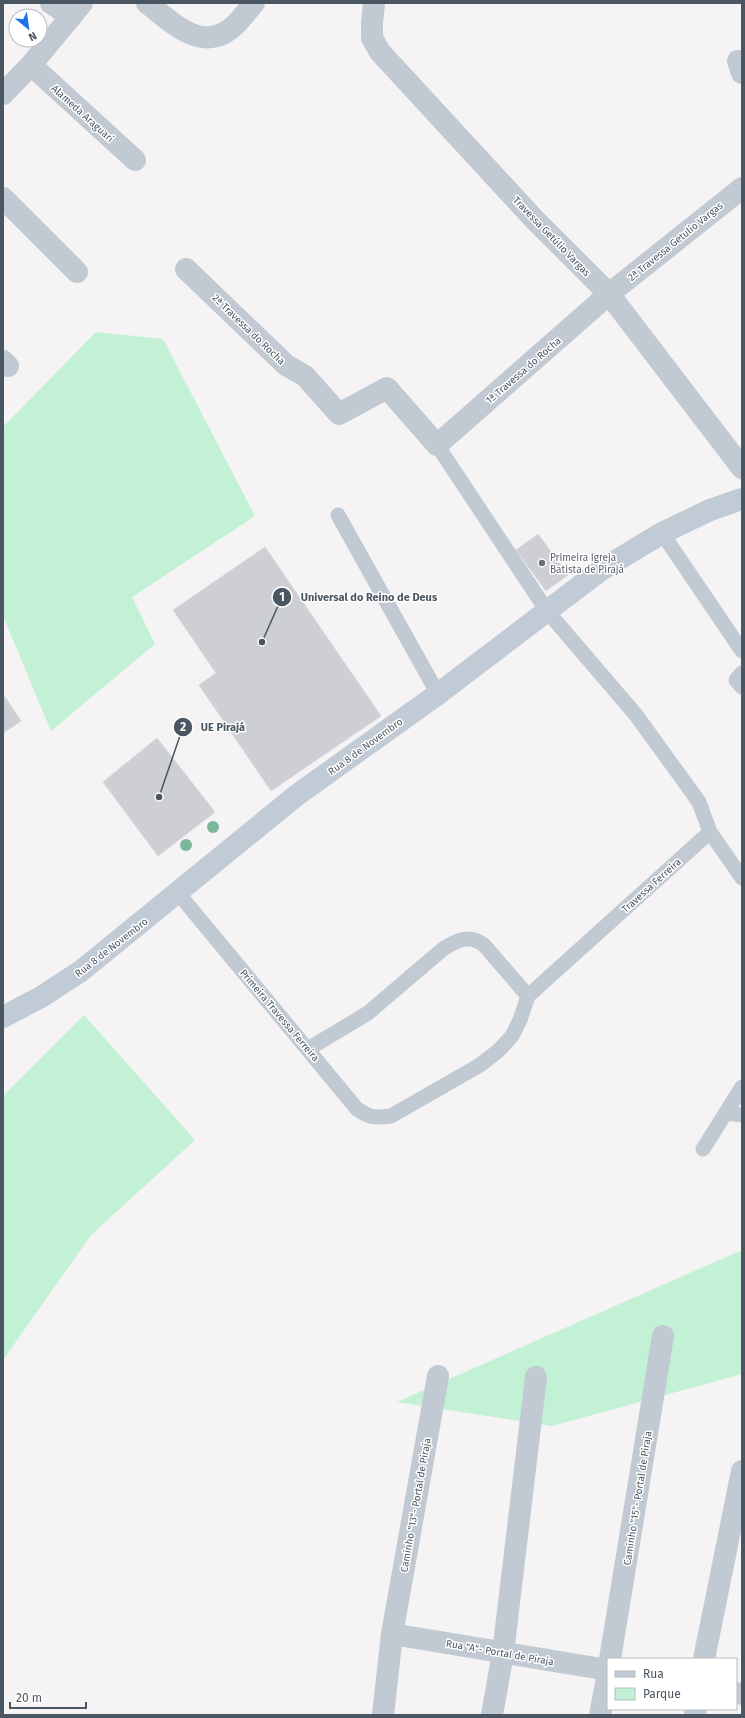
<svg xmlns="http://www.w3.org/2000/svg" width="745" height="1718" font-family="'Fira Sans',sans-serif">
	<rect width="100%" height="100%" fill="#f5f3f3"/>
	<g fill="#c3f1d5">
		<path d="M 96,332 L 163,339 L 255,516 L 132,597 L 155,644 L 51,731 L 3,616 L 3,427 Z"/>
		<path d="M 84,1015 L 195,1140 L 91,1235 L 3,1360 L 3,1096 Z"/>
		<path d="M 742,1250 L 742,1374 L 552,1426 L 397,1402 Z"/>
	</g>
	<g fill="#cdcfd5" stroke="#d7d9de">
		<path d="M 538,534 L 568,575 L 546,591 L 516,550 Z"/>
		<path d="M 265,547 L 381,716 L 271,791 L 199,685 L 216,673 L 173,610 Z"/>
		<path d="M 3,694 L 21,721 L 3,733 Z"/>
		<path d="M 157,738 L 215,812 L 158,856 L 103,782 Z"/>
	</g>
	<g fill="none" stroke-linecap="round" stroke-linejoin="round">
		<g stroke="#c1cad2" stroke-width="15">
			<path d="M 437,445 L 547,611 L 636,715 L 699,802 L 710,832 L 742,878"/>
			<path d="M 338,515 L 438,694"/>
			<path d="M 662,533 L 742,651"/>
			<path d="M 742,673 L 736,680 L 742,687"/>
			<path d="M 178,893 L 357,1109 C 370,1118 376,1118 391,1116 L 480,1065 L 498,1051 L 512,1036 L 520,1020 L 528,996 L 710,832"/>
			<path d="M 308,1049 L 368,1013 L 443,949 C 457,940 469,934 484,945 L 528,996"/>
			<path d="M 726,1113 L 742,1115"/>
			<path d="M 703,1149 L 742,1087"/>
		</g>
		<g stroke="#c1cad2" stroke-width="22">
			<path d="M 51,3 L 71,17"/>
			<path d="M 147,3 C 173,23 204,56 236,24 C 242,18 248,10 254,3"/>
			<path d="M 374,3 L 372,23 L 372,38 L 380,52 L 534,219 L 609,294 L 742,468"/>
			<path d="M 738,61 L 742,73"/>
			<path d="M 31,65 L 135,160"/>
			<path d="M 3,94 L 31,65 L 82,3"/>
			<path d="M 3,198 L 77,272"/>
			<path d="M 186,269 L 286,365 L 305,376 L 339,414 L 387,388 L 437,445 L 609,294 L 742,188"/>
			<path d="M 3,361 L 8,366"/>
			<path d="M 392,1634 L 608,1670"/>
			<path d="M 610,1659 L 663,1336"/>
			<path d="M 704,1659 L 742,1471"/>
			<path d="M 736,1693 L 742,1694"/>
			<path d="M 383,1715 L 392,1634 L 438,1376"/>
			<path d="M 492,1715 L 503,1653 L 536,1377"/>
			<path d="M 600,1715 L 608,1673"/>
			<path d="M 695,1715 L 696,1709"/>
		</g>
		<path stroke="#c1cbd6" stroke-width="22" d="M 3,1017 L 41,997 L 81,971 L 297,795 L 438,694 L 601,570 L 662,533 L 710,510 L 742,499"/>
	</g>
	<g fill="#7bb799">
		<circle cx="213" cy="827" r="6"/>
		<circle cx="186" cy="845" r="6"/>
	</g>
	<circle fill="#6b7280" stroke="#fff" stroke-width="1.5" cx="542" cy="563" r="4"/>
	<g text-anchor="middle" stroke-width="3" stroke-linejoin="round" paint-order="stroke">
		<g font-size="10" fill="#4a5661" stroke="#fff">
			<text transform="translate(83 113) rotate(42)" y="4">Alameda Araguari</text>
			<text transform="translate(552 236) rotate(46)" y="4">Travessa Getúlio Vargas</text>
			<text transform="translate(675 241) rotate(-39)" y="4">2ª Travessa Getulio Vargas</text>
			<text transform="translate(249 329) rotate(44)" y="4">2ª Travessa do Rocha</text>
			<text transform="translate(523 370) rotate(-41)" y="4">1ª Travessa do Rocha</text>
			<text transform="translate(365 746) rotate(-36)" y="4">Rua 8 de Novembro</text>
			<text transform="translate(651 885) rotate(-42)" y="4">Travessa Ferreira</text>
			<text transform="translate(111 947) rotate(-38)" y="4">Rua 8 de Novembro</text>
			<text transform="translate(280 1015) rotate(50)" y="4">Primeira Travessa Ferreira</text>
			<text transform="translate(637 1498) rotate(-81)" y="4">Caminho "15"- Portal de Piraja</text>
			<text transform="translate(415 1505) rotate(-80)" y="4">Caminho "13"- Portal de Piraja</text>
			<text transform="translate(500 1652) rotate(10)" y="4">Rua "A"- Portal de Piraja</text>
		</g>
		<g font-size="10" fill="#5b616d" stroke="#fff" text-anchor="start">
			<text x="550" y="561">Primeira Igreja<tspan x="550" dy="12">Batista de Pirajá</tspan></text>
		</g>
	</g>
	<path fill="none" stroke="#4a5661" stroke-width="1.5" d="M262 642L282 597M159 797L183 727"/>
	<g fill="#4a5661" stroke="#fff" stroke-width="1.5">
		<circle cx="262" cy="642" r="4"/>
		<circle cx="159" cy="797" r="4"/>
		<circle cx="282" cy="597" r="10"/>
		<circle cx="183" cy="727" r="10"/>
	</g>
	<g font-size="12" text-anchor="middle" font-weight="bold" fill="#fff">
		<text x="282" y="601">1</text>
		<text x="183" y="731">2</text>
	</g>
	<g font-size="11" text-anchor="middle" font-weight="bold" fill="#4a5661" stroke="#fff" stroke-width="3" stroke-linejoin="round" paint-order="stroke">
		<text x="369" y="601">Universal do Reino de Deus</text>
		<text x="223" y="731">UE Pirajá</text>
	</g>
	<rect width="745" height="1718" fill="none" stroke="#4a5661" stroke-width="8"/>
	<rect x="607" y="1658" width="130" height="52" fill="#ffffff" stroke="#b7bbc0"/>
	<rect x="615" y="1671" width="20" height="6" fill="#c1cbd6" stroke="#b7bbc0"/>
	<text x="643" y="1678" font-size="12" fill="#4a5661">Rua</text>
	<rect x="615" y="1688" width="20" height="12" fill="#c3f1d5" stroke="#b7bbc0"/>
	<text x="643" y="1698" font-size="12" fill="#4a5661">Parque</text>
	<g transform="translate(28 28) rotate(151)"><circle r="19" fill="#ffffff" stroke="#b7bbc0"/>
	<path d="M0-3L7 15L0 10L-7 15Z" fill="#1a73e8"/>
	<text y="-6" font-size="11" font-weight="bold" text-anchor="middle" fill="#4a5661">N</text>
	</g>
	<path d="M10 1702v6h76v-6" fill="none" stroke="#4a5661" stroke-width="2"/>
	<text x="16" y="1702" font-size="12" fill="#4a5661" stroke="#ffffff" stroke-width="3" paint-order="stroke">20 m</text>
</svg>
